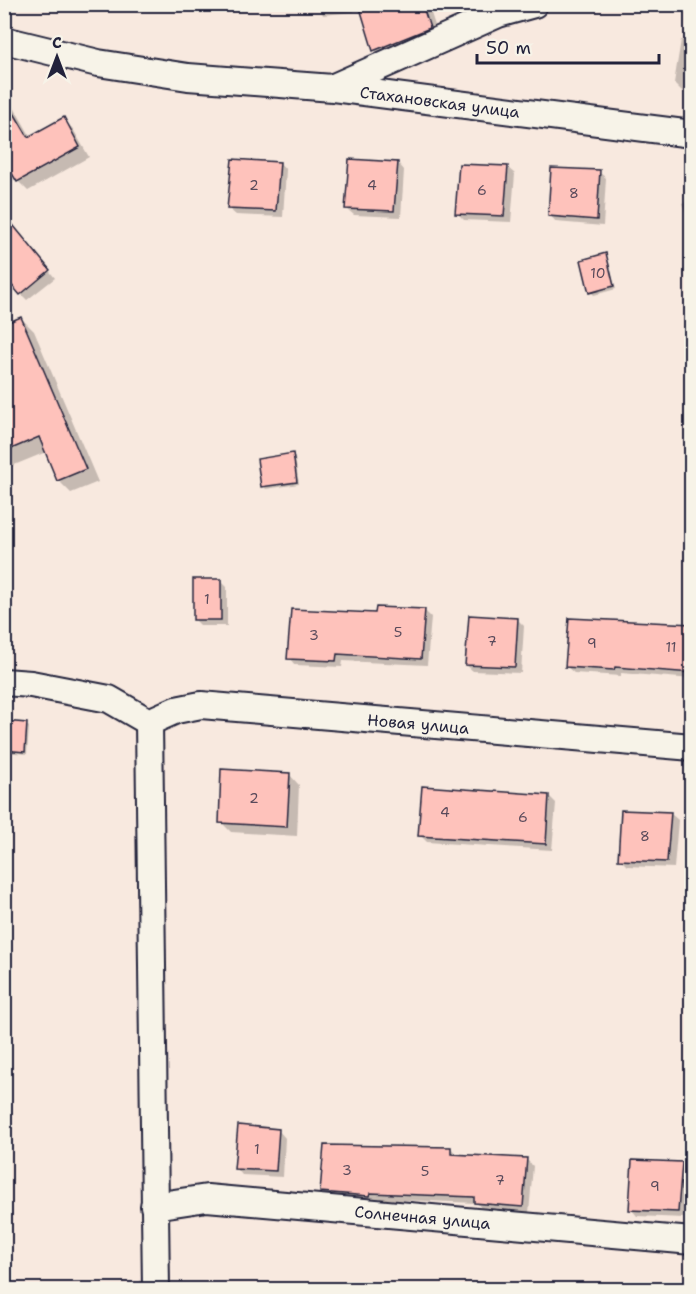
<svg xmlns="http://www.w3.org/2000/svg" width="696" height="1294" font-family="'Shantell Sans',sans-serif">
	<rect width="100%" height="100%" fill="#f8e9df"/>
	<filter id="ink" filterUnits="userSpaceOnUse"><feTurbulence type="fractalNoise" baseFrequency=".0167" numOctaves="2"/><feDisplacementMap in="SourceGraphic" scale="12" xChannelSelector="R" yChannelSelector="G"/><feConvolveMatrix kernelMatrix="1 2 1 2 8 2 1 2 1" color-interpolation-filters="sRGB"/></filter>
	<g filter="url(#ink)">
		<g fill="#0003">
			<path d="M 319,4 L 354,4 L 354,12 L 323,15 Z"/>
			<path d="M 376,4 L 428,4 L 439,38 L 385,60 L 375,50 L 362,9 Z"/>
			<path d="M 681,40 L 692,42 L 692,94 L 684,93 L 674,83 Z"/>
			<path d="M 4,99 L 15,109 L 31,137 L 63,119 L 73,129 L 89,157 L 28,191 L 18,181 Z"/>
			<path d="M 280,163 L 286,170 L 283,217 L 236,215 L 229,209 Z"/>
			<path d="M 398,163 L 404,170 L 401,217 L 354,215 L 347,209 Z"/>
			<path d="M 508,168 L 515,174 L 511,222 L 464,220 L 457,213 Z"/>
			<path d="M 599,172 L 606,178 L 603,226 L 556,222 L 550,215 Z"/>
			<path d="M 692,200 L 692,230 L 682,203 Z"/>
			<path d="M 15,228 L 55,278 L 27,300 L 21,294 Z"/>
			<path d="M 605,255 L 616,289 L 594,295 L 591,292 Z"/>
			<path d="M 21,318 L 34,331 L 98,482 L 71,493 L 58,480 L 46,452 L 7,468 L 4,466 L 4,325 Z"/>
			<path d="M 292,455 L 295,458 L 299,484 L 266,489 L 263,486 Z"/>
			<path d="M 220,580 L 227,587 L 227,626 L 201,626 L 194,619 Z"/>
			<path d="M 424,610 L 431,617 L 427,665 L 343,661 L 342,667 L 295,665 L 289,658 L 377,614 Z"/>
			<path d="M 517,619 L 524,626 L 521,673 L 473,671 L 466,665 Z"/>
			<path d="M 692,625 L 692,679 L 621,673 L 621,676 L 574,673 L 567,667 Z"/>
			<path d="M 4,722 L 26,724 L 29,727 L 27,754 L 4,752 Z"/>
			<path d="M 289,774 L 299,785 L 297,836 L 231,832 L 221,822 Z"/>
			<path d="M 549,796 L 556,803 L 552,850 L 427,842 L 420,835 Z"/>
			<path d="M 671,814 L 678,820 L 674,868 L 627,866 L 620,859 Z"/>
			<path d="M 279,1131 L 285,1138 L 283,1177 L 242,1175 L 236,1168 Z"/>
			<path d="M 451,1148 L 458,1156 L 526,1159 L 533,1166 L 529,1213 L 482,1209 L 477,1203 L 376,1199 L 376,1202 L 328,1198 L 322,1192 Z"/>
			<path d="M 681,1164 L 688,1170 L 684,1218 L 637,1216 L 631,1209 Z"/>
		</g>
		<g fill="#fec2bb" stroke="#22223b" stroke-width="1.5">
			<path d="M 371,4 L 422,4 L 430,28 L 373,51 L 360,8 Z"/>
			<path d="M 4,96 L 28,137 L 64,117 L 80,147 L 17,182 L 4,160 Z"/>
			<path d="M 232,159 L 280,162 L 276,211 L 227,209 Z"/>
			<path d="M 349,159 L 398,162 L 394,211 L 345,209 Z"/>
			<path d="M 459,164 L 508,166 L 504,216 L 455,214 Z"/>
			<path d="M 551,168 L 600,170 L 597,220 L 548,216 Z"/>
			<path d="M 4,214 L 50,270 L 20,295 L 4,276 Z"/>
			<path d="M 606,253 L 614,286 L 589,293 L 581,260 Z"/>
			<path d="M 21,317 L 86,469 L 57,481 L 39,437 L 4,452 L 4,324 Z"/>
			<path d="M 293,453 L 297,482 L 261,487 L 257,459 Z"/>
			<rect x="193" y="579" width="28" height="41"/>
			<path d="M 376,607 L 425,609 L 421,659 L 337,654 L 336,661 L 287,659 L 291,609 L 375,613 Z"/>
			<path d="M 469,615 L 518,618 L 515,667 L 465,665 Z"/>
			<path d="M 569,618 L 692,624 L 692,673 L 615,667 L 614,670 L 565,667 Z"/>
			<path d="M 4,721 L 27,723 L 25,752 L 4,750 Z"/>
			<path d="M 221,769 L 290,773 L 287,827 L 219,823 Z"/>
			<path d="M 422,786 L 549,795 L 546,844 L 418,836 Z"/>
			<path d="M 621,810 L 671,812 L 667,862 L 618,860 Z"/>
			<path d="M 238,1125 L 279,1129 L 276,1171 L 234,1169 Z"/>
			<path d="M 324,1145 L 451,1147 L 451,1154 L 527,1158 L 523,1207 L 474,1203 L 474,1197 L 370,1193 L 369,1196 L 320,1192 Z"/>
			<path d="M 632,1160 L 682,1162 L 678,1212 L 629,1210 Z"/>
		</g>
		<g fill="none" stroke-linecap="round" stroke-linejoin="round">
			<g stroke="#22223b" stroke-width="30">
				<g id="minor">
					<path id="s1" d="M 4,40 L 98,63 L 188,77 L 333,88 L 692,134"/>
					<path d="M 334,87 L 498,14 L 534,4"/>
					<path d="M 4,682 L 31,684 L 109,699 L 149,722"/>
					<path d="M 149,722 L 156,1290"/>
					<path id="s2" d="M 149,722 L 176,710 L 201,705 L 692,747"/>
					<path id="s3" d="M 154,1206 L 207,1198 L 692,1241"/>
				</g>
			</g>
			<use href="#minor" stroke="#f7f3e8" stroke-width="26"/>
		</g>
	</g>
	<g text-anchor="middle" stroke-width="4.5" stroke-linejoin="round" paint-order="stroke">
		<g font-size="14" fill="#594a5b">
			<text x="254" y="190">2</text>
			<text x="372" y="190">4</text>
			<text x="482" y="195">6</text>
			<text x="574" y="198">8</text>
			<text x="598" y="278">10</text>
			<text x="207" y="604">1</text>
			<text x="398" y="637">5</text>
			<text x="314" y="640">3</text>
			<text x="492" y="646">7</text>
			<text x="592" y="648">9</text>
			<text x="671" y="652">11</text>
			<text x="254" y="803">2</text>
			<text x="445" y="817">4</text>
			<text x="523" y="822">6</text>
			<text x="645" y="841">8</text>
			<text x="257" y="1154">1</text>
			<text x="347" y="1175">3</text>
			<text x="425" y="1176">5</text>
			<text x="500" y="1185">7</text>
			<text x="655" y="1191">9</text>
		</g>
		<g font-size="16" fill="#22223b" stroke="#f7f3e8">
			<text dy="6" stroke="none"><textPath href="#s1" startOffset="441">Стахановская улица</textPath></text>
			<text dy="6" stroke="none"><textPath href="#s2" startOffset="273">Новая улица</textPath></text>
			<text dy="6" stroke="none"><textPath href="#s3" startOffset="270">Солнечная улица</textPath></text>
		</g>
	</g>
	<rect width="696" height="1294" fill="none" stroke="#f7f3e8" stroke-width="24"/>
	<rect x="12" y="12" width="672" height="1270" fill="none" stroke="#22223b" stroke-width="2" filter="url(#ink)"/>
	<g transform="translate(57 57)" stroke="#f7f3e8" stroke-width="4.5" paint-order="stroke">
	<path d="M0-4.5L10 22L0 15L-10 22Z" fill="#22223b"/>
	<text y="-9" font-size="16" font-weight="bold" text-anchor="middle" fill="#22223b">С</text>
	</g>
	<path d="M477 54v9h182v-9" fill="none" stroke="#22223b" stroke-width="3"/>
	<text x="486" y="54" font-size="18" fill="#22223b" stroke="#f7f3e8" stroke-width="4.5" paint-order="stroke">50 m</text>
</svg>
